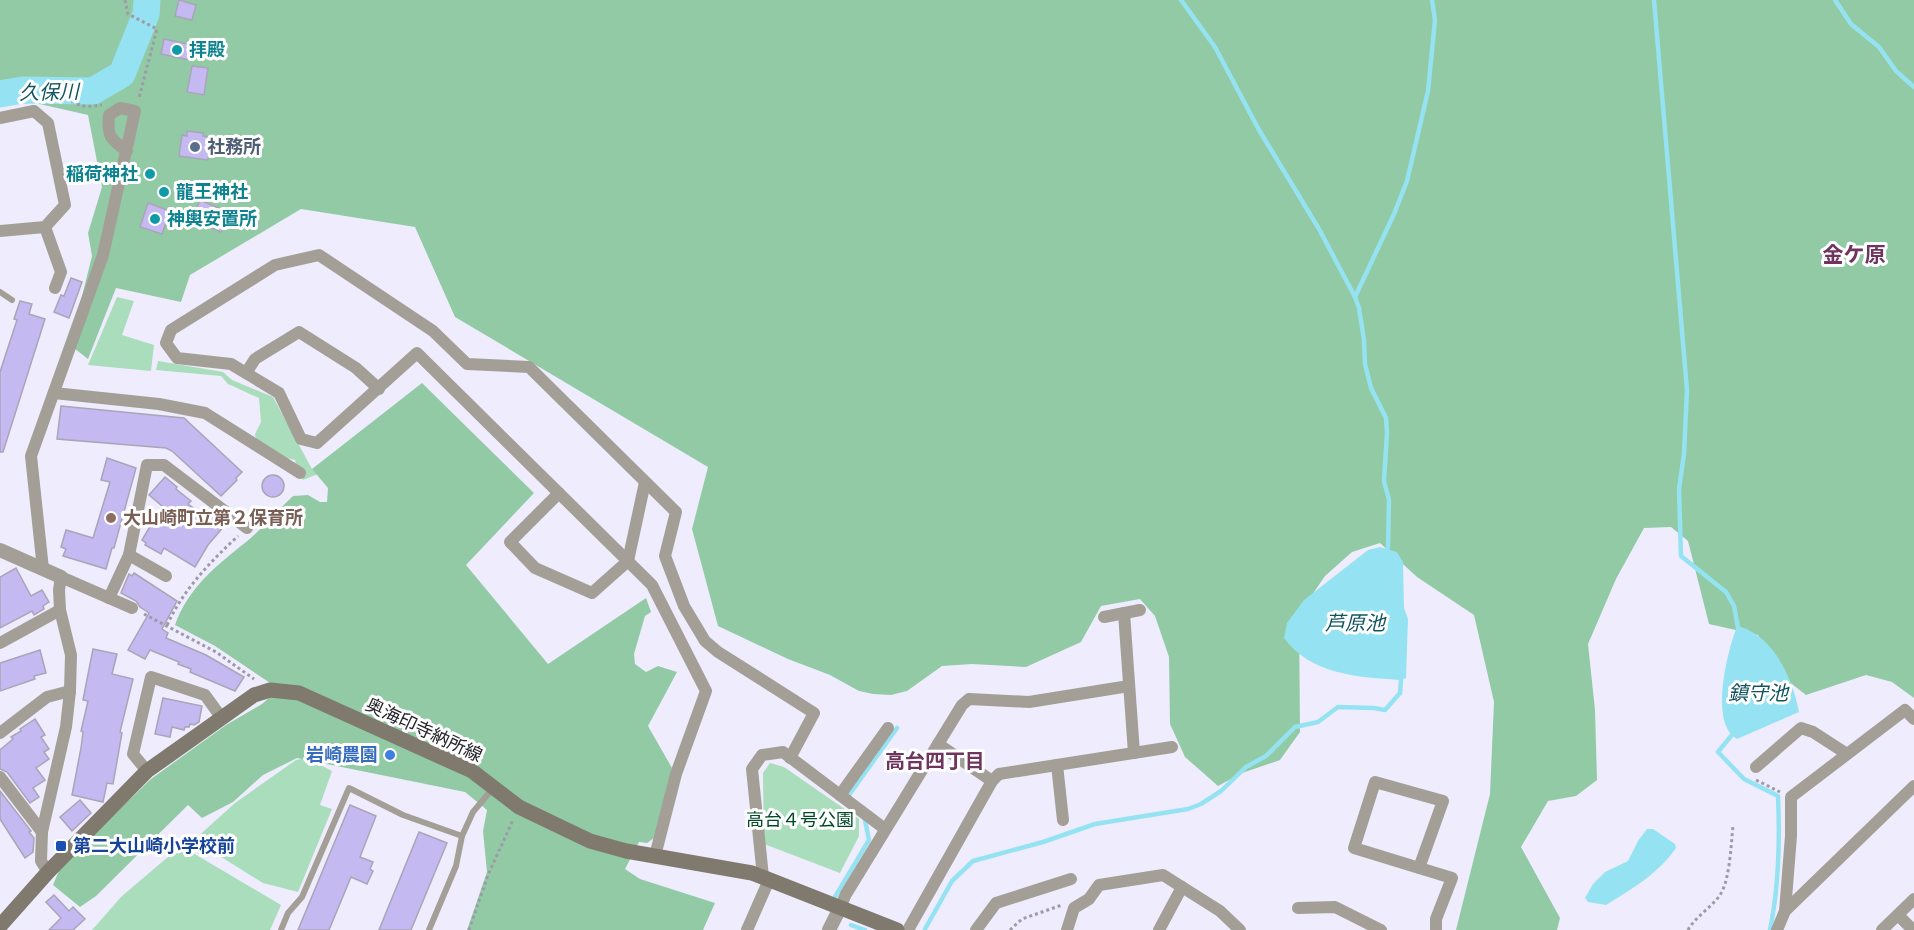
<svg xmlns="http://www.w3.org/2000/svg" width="1914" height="930" font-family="Arial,'Noto Sans JP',sans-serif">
	<rect width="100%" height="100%" fill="#efedfd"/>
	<g fill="#a9ddbb">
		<path d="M 117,297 L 134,301 L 122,335 L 154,345 L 151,371 L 88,365 Z"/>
		<path d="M 158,361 L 223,372 L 232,380 L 273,397 L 312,469 L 318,474 L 303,480 L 298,472 L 295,460 L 283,457 L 256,441 L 255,434 L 261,422 L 259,398 L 228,384 L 221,376 L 156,370 Z"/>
		<path d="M 307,758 L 332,771 L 320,805 L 332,809 L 298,892 L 263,883 L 194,840 L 235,803 L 296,760 Z"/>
		<path d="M 770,763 L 784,767 L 859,819 L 859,836 L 840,873 L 764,844 L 763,773 Z"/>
		<path d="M 181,846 L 281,905 L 270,930 L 92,930 L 122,896 Z"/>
	</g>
	<g fill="#92caa5">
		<path d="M 0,0 L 1914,0 L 1914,698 L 1892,682 L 1866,675 L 1806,695 L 1775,671 L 1758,635 L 1709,624 L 1688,541 L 1671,527 L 1644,528 L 1616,579 L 1588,644 L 1595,710 L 1597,780 L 1576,796 L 1548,801 L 1521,847 L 1560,918 L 1557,930 L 1456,930 L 1490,794 L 1494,702 L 1474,615 L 1417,577 L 1380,543 L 1352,552 L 1325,576 L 1299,614 L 1300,732 L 1280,760 L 1242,773 L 1218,786 L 1185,757 L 1170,724 L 1169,657 L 1155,616 L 1140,599 L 1101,606 L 1081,642 L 1026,667 L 972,664 L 942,666 L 907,691 L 891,695 L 873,694 L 859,691 L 830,675 L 788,659 L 718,626 L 692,529 L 708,467 L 455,317 L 415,227 L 301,209 L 190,275 L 181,302 L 116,288 L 88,359 L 70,345 L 92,256 L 88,233 L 102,187 L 88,115 L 0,95 Z"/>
		<path d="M 422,383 L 534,493 L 466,565 L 548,664 L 646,598 L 651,612 L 645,616 L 634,654 L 635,664 L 646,672 L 658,666 L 677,672 L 648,726 L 672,768 L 654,838 L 647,843 L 639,842 L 625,869 L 640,879 L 715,903 L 703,930 L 467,930 L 487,872 L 483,831 L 487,810 L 465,792 L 297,758 L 263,775 L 233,802 L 202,818 L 188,805 L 96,896 L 80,907 L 53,885 L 61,866 L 151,779 L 226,725 L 262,704 L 279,689 L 215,646 L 175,625 C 188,588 217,565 246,542 C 263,528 277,511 293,496 L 308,495 L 320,502 L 327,502 L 328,488 L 312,469 Z"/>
	</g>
	<g fill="#95e3f2">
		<path d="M 1380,547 L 1397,552 L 1403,562 L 1404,608 L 1408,619 L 1406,678 L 1401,680 C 1358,677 1311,675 1284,638 L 1287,623 L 1304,600 L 1368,550 Z"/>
		<path d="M 1741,627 C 1775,638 1793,680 1799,712 L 1737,739 C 1709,724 1727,653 1736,629 Z"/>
		<path d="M 1647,829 L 1653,829 L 1675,844 L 1676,848 C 1659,873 1632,889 1606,905 L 1588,902 L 1585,898 L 1593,884 L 1605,872 L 1628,861 L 1638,841 Z"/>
	</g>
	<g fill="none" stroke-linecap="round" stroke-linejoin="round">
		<g stroke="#95e3f2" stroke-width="4.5">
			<path d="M 1181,0 L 1215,47 L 1259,130 L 1319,229 L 1355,297 L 1359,308 L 1364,340 L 1365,364 L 1371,388 L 1386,418 L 1387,433 L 1384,481 L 1389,500 L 1388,548"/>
			<path d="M 1654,0 L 1687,390 L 1684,454 L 1679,489 L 1681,556 L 1726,592 L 1734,606 L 1738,628"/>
			<path d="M 1835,0 L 1851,24 L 1879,47 L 1896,71 L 1914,87"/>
			<path d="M 1355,297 L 1394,214 L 1407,181 L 1428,91 L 1435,20 L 1432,0"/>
			<path d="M 1731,736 L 1718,752 L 1744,779 L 1778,796 C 1780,841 1779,886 1770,930"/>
			<path d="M 849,795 L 897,728"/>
			<path d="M 835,897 L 869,840 L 865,820"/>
			<path d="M 851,925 L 865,930"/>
			<path d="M 925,929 L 952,881 L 973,861 L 1043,842 L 1095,824 L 1188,809 L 1201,804 L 1221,791 L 1246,767 L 1266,756 L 1295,727 L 1318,722 L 1338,707 L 1374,708 L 1385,710 L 1400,693 L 1401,680"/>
		</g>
		<path stroke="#95e3f2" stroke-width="27" d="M 0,94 L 23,90 L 93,91 L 122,74 L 146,14 L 147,0"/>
	</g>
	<g fill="#c5b9f1" stroke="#a9a5b8" stroke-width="1.5">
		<path d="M 179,0 L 196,5 L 192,20 L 175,16 Z"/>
		<path d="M 164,39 L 192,45 L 189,60 L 161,54 Z"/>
		<path d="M 192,66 L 208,68 L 204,95 L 187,92 Z"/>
		<path d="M 187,131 L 203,133 L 203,136 L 211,137 L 208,160 L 179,156 L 182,135 L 187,136 Z"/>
		<path d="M 200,200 L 230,213 L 221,232 L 192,219 Z"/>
		<path d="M 148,203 L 170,211 L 162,234 L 140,227 Z"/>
		<path d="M 71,278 L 82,282 L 69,318 L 54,312 L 61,295 L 64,296 Z"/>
		<path d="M 20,301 L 32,304 L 29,314 L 45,319 L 3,452 L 0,452 L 0,372 L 17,320 L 14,319 Z"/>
		<path d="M 61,406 L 184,418 L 242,472 L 236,478 L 237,480 L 221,496 L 172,451 L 166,448 L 57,439 Z"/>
		<path d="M 107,458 L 136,468 L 114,548 L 112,548 L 106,569 L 63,556 L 66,549 L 61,547 L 66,530 L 93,538 L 110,482 L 101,480 Z"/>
		<circle cx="273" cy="486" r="11"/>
		<path d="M 165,477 L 177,487 L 176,489 L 191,501 L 188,504 L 209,519 L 213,515 L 225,525 L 208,545 L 195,567 L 164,548 L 161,554 L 145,545 L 146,543 L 142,540 L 162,506 L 149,495 Z"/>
		<path d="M 16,568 L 31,596 L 42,590 L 49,602 L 43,606 L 44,609 L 34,615 L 32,611 L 0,628 L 0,577 Z"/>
		<path d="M 134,573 L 177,601 L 162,629 L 168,633 L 166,638 L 206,655 L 244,677 L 235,691 L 190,672 L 191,669 L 178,664 L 179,662 L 150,650 L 145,659 L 128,650 L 149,613 L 140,607 L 136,601 L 121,593 L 129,574 L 132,576 Z"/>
		<path d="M 93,649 L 117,654 L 112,674 L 133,679 L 120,732 L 122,733 L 113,784 L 107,783 L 103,802 L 72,795 L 81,748 L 83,732 L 81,731 L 88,701 L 83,700 Z"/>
		<path d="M 40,650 L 46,673 L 34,676 L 35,679 L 0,691 L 0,663 Z"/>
		<path d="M 163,698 L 202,706 L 199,722 L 194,725 L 190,724 L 189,727 L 185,727 L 184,730 L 172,727 L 170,737 L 155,734 Z"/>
		<path d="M 35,719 L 45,735 L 41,737 L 49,749 L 44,752 L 49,759 L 36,768 L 45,780 L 33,788 L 39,797 L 30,803 L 7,772 L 0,769 L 0,750 L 13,739 L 11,737 L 21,731 L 20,729 Z"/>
		<path d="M 0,791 L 31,831 L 29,832 L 34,838 L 33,852 L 25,858 L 0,819 Z"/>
		<path d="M 80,800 L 91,813 L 72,831 L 60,817 Z"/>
		<path d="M 350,805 L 376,816 L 360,857 L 373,862 L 370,869 L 373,871 L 367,884 L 351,877 L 329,930 L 298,930 Z"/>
		<path d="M 419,832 L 447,843 L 411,930 L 379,930 Z"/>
		<path d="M 54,895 L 69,911 L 73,907 L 85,919 L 73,930 L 49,930 L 61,918 L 46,902 Z"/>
	</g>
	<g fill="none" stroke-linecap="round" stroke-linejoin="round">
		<g stroke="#9d9ba8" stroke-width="3" stroke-dasharray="3 3" stroke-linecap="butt">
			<path d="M 125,0 L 128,14 L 157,29 L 139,98"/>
			<path d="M 44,102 L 49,99 L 63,96 C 82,106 79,108 102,105"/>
			<path d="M 144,614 L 216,652 L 254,679"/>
			<path d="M 167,625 C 184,589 209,563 238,536"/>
			<path d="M 1756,780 L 1780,792"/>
			<path d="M 469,930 L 488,875 L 513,820"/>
			<path d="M 1010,930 L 1022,919 L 1062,905"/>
			<path d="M 1688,930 C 1696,916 1711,908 1720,895 C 1730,880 1731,844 1733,826"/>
		</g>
		<g stroke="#a39f97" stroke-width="6">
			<path d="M 0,292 L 12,300"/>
			<path d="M 281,930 L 288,913 L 302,897 L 349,788 L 403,815 L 462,836"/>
			<path d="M 429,930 L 456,866 L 462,836 L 473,812 L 493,788"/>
		</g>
		<g stroke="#a39f97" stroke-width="12">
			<path d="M 0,118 L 34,111 L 48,123 L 65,205 L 45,227 L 0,231"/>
			<path d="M 45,227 L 61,272 L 55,288"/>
			<path d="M 246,373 L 255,359 L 299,332 L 356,368 L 379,389"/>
			<path d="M 54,393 L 159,404 L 205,413 L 300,473"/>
			<path d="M 559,493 L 510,542 L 535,568 L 592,593 L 628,561 L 645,482"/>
			<path d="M 129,555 L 166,576"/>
			<path d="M 43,569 L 31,456 L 103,255 L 135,111 L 120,108 L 109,115 C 107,136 110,139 127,151"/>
			<path d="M 109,598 L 129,555 L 147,465 L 164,465 L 247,528"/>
			<path d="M 1124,613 L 1134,753"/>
			<path d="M 1104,617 L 1140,610"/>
			<path d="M 0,643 L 60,610"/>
			<path d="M 0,733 L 47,697 L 70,691"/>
			<path d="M 938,744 L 992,781"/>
			<path d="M 1057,765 L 1063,820"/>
			<path d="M 1756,767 L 1801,728 L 1813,732 L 1847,754"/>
			<path d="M 147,771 L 133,754 L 151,677 L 205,695 L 221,717"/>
			<path d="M 0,777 L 42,832"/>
			<path d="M 840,795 L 888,728"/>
			<path d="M 655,856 L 676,774 L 706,691 L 652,585 L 417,353 L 317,443 L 301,439 L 279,393 L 231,364 L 177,358 L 166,343 L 171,330 L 275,265 L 319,255 L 433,331 L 467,364 L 529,367 L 676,512 L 665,556 L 684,606 L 705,641 L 718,652 L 814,713 L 790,758"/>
			<path d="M 1419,868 L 1443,801 L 1375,782 L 1354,848 L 1452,878 L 1436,919 L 1436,930"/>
			<path d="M 48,872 L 41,861 L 42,832 L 66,727 L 70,691 L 71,655 L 60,610 L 59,590 L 61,577 L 132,608"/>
			<path d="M 763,877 L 752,769 L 762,755 L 783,752 L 885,829"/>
			<path d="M 840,908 L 846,894 L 962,705 L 969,699 L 1029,702 L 1129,686"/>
			<path d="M 1298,908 L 1335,907 L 1381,930"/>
			<path d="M 1785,911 L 1914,786"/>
			<path d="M 1898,915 L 1913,930"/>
			<path d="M 747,930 L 769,880"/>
			<path d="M 908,930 L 992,781 L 999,774 L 1172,747"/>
			<path d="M 976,930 L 996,903 L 1071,879"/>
			<path d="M 1067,930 L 1074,908 L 1089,899 L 1099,885 L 1163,875 L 1220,911 L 1240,930"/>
			<path d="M 1159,930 L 1182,887"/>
			<path d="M 1777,930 L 1785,911 L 1791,836 L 1791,797 L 1905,710 L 1914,719"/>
			<path d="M 1882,930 L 1914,899"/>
		</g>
		<g stroke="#a39f97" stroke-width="14">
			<path d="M 0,550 L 61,577"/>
			<path d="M 829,930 L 840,908"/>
		</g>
		<path stroke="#7f796e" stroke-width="15" d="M 0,926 L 48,872 L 147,771 L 254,695 L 270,690 L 299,693 L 472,771 L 519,807 L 590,841 L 626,851 L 752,873 L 897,930"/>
	</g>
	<g fill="#0f9aa8" stroke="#fff" stroke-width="2">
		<circle cx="177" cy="50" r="6"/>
		<circle cx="150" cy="174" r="6"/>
		<circle cx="164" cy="192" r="6"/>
		<circle cx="155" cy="219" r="6"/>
	</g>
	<circle fill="#5c6f8a" stroke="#fff" stroke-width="2" cx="195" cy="147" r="6"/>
	<circle fill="#8d6e63" stroke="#fff" stroke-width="2" cx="111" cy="518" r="6"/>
	<circle fill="#3f7fe0" stroke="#fff" stroke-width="2" cx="390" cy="755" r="6"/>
	<rect fill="#1a4fb4" stroke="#fff" stroke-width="2" x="55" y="840" width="12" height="12" rx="3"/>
	<g text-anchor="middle" stroke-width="6" stroke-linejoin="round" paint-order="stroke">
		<g font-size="18" font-weight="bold" fill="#0d838f" stroke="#fff" text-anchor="start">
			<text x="189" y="56">拝殿</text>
			<text x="138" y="180" text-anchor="end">稲荷神社</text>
			<text x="176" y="198">龍王神社</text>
			<text x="167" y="225">神輿安置所</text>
		</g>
		<g font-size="18" font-weight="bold" fill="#4e5e75" stroke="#fff" text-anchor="start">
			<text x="207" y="153">社務所</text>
		</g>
		<g font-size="18" font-weight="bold" fill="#785e54" stroke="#fff" text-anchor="start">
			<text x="123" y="524">大山崎町立第２保育所</text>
		</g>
		<g font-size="18" fill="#232229" stroke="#fff">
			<text transform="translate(424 730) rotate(25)" y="6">奥海印寺納所線</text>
		</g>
		<g font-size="18" font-weight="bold" fill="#366cbe" stroke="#fff" text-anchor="end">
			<text x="378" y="761">岩崎農園</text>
		</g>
		<g font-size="18" fill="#014a28" stroke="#fff">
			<text x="800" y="826">高台４号公園</text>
		</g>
		<g font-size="18" font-weight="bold" fill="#164399" stroke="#fff" text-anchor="start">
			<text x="73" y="852">第二大山崎小学校前</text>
		</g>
		<g font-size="20" font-style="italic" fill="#11545f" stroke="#fff">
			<text transform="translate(49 92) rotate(-1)" y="7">久保川</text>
			<text x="1355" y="630">芦原池</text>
			<text x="1758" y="700">鎮守池</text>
		</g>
		<g font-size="20" font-weight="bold" fill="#6f355f" stroke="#fff">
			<text x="935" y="768">高台四丁目</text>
		</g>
		<g font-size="21" font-weight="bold" fill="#6f355f" stroke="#fff">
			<text x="1854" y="262">金ケ原</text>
		</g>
	</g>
</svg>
